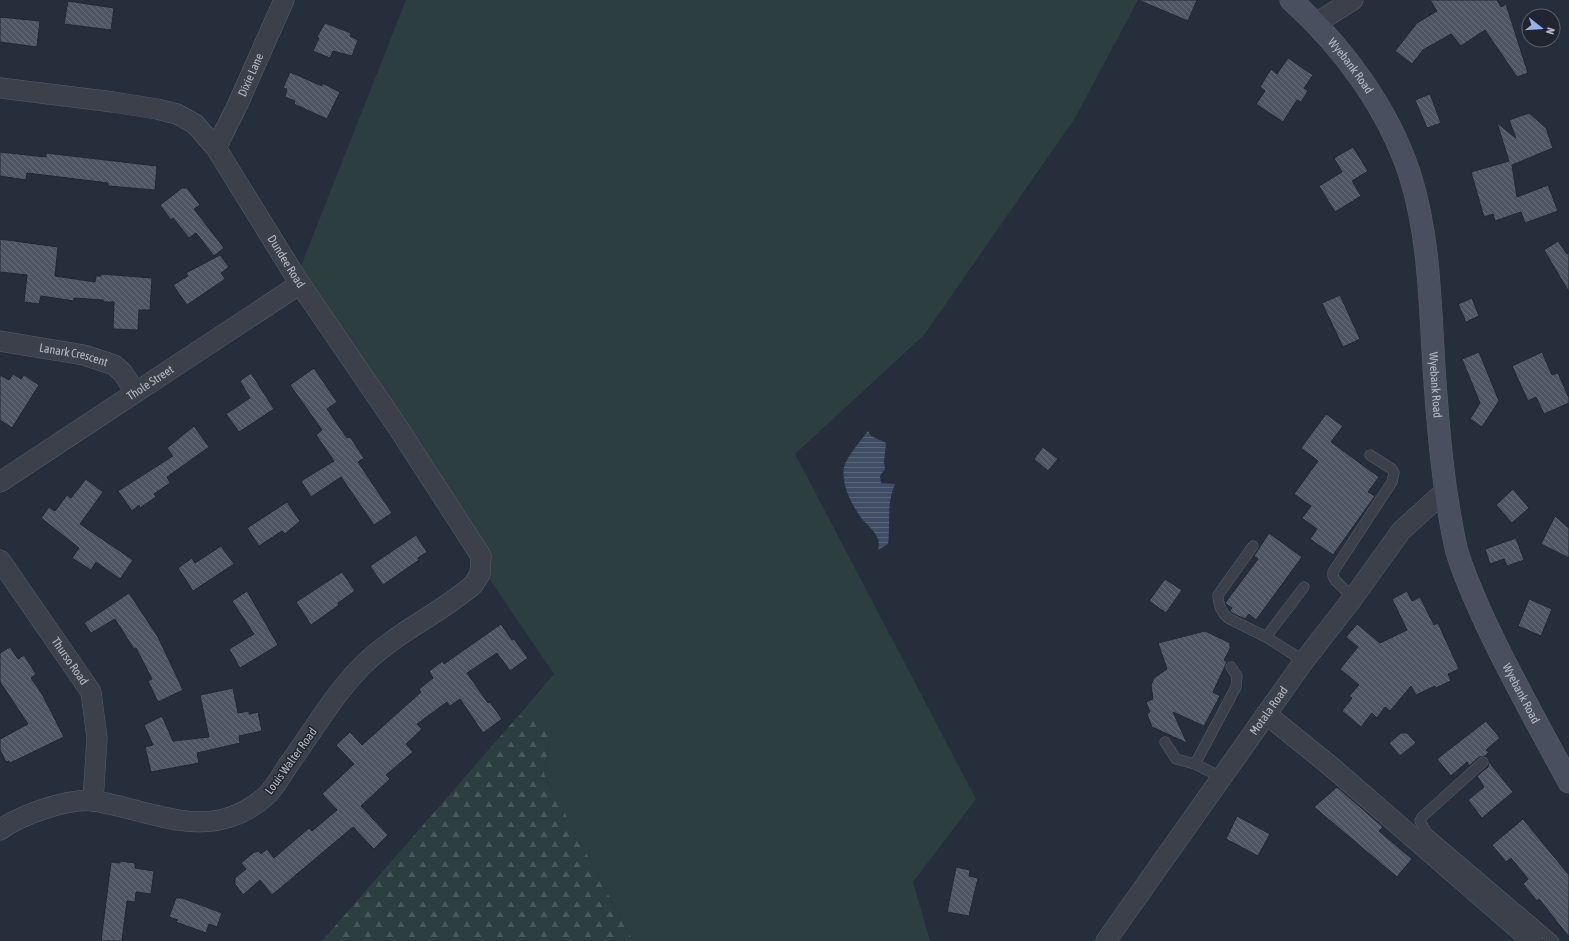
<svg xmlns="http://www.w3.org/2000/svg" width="1569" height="941" font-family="'Asap Condensed',sans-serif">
	<defs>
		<pattern id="forest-firs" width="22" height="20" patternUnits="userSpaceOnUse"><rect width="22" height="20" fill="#2d3e40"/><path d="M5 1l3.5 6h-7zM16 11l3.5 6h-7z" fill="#49585a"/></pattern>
		<pattern id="water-rules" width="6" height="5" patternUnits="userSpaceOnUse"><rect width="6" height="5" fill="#404d64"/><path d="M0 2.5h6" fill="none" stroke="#596579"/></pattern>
		<pattern id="building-back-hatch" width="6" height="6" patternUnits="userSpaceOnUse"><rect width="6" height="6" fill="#4e5563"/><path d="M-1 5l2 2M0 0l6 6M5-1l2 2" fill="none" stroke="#656c78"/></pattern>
	</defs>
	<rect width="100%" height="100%" fill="#272e3b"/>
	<path fill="#2d3e40" d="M 406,0 L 1138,0 L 1075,118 L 924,335 L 795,454 L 976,799 L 913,882 L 930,941 L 633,941 L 544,774 L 551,730 L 543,724 L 519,715 L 554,674 L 488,577 L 299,271 Z"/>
	<path fill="url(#forest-firs)" d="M 519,715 L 544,724 L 551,730 L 544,774 L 633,941 L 322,941 Z"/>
	<path fill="url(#water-rules)" d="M 868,431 L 871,436 L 886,443 L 884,462 L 885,469 L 880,476 L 881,483 L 895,484 C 886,505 891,522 888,544 L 878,550 C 882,536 870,528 862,519 C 852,505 841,485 844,467 C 846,458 862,439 868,431 Z"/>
	<g fill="url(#building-back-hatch)" stroke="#222732">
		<path d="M 1138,0 L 1197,0 L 1188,21 Z"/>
		<path d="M 1430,0 L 1497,0 L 1501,7 L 1506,4 L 1528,73 L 1517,77 L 1485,30 L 1461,46 L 1451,34 L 1423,50 L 1412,64 L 1395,51 L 1417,23 L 1437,11 Z"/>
		<path d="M 68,1 L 114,8 L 111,30 L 64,24 Z"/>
		<path d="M 0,17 L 40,21 L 37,47 L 0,42 Z"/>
		<path d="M 325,23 L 351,33 L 350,36 L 358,40 L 352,56 L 333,51 L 330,58 L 313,51 L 319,38 L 317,37 Z"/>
		<path d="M 1288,58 L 1313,75 L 1304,88 L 1308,91 L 1301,102 L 1297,100 L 1283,122 L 1256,104 L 1265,91 L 1260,87 L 1271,69 L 1277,74 Z"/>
		<path d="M 290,72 L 322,86 L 322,83 L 340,92 L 327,119 L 294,104 L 295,101 L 285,97 L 287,89 L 283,88 Z"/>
		<path d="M 1430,94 L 1441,123 L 1427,128 L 1415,100 Z"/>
		<path d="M 1529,113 L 1546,128 L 1553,148 L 1512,165 L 1517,197 L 1548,185 L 1558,211 L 1525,223 L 1521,212 L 1495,221 L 1493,214 L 1484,217 L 1471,172 L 1509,161 L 1497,123 L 1516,138 L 1509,120 Z"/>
		<path d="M 1353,147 L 1368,171 L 1352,181 L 1361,196 L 1335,212 L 1319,186 L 1342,172 L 1334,158 Z"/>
		<path d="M 0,152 L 46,157 L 46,153 L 157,166 L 155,190 L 108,186 L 108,183 L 27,173 L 26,180 L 0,176 Z"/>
		<path d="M 182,188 L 187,188 L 200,205 L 194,209 L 224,248 L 214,256 L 196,233 L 189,238 L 173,218 L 171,220 L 160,205 Z"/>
		<path d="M 0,239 L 58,247 L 55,276 L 95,282 L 96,276 L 101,276 L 101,274 L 152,278 L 150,310 L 139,310 L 138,330 L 113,329 L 114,302 L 104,302 L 103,300 L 74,298 L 74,301 L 41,296 L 39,304 L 24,302 L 27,275 L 0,272 Z"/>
		<path d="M 1558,241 L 1567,254 L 1569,253 L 1569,292 L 1544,250 Z"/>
		<path d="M 220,255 L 229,267 L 221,273 L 225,279 L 187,305 L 173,285 L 188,276 L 186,273 Z"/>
		<path d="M 1340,295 L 1360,339 L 1343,347 L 1322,303 Z"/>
		<path d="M 1472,298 L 1479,316 L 1466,322 L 1458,304 Z"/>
		<path d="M 1479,352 L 1499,401 L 1482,427 L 1470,419 L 1480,403 L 1462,359 Z"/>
		<path d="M 1542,352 L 1552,375 L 1558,373 L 1569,398 L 1569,403 L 1544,414 L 1536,397 L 1528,401 L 1512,366 Z"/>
		<path d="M 314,368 L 337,402 L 327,409 L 347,438 L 350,437 L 364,458 L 358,462 L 392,513 L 374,525 L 341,477 L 311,497 L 301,481 L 334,461 L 316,435 L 322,430 L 290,385 Z"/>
		<path d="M 251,373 L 274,409 L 239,432 L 226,414 L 250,398 L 240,381 Z"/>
		<path d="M 13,374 L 21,379 L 24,375 L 39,385 L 12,428 L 0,420 L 0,375 L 9,380 Z"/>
		<path d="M 1326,414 L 1343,426 L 1331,442 L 1379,477 L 1368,492 L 1375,496 L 1333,555 L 1310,539 L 1317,529 L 1302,518 L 1311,506 L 1294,494 L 1318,461 L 1301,448 Z"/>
		<path d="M 194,426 L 209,447 L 167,477 L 170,483 L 154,494 L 156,497 L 140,508 L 139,505 L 132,511 L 118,491 L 173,456 L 167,448 Z"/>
		<path d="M 1043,447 L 1058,459 L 1048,471 L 1034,459 Z"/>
		<path d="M 86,479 L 103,492 L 80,524 L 133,560 L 120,579 L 96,562 L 91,570 L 72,558 L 79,548 L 41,518 L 49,507 L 55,511 L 67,495 L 71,498 Z"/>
		<path d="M 1513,489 L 1529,508 L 1512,523 L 1496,505 Z"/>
		<path d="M 287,502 L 300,521 L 285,534 L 282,531 L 259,546 L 247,528 Z"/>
		<path d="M 1555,516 L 1569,528 L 1569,558 L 1541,544 Z"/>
		<path d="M 1269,533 L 1302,557 L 1256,620 L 1249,614 L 1245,619 L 1232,613 L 1230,611 L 1232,608 L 1225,603 L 1258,559 L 1254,556 Z"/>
		<path d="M 416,535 L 427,552 L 418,558 L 419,560 L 383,585 L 370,566 Z"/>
		<path d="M 1516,538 L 1524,560 L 1507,566 L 1504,559 L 1490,564 L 1485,549 Z"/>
		<path d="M 221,546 L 234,564 L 193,591 L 178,568 L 192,558 L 195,563 Z"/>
		<path d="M 342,572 L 355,591 L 338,603 L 339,605 L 311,625 L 296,602 Z"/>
		<path d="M 1165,579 L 1182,590 L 1166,613 L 1149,601 Z"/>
		<path d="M 247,591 L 278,645 L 240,668 L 229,649 L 254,634 L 232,601 Z"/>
		<path d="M 1407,591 L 1412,601 L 1420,597 L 1434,625 L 1438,623 L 1459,669 L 1448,674 L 1451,681 L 1436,688 L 1435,686 L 1416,695 L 1411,686 L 1390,711 L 1385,707 L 1377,718 L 1372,713 L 1361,727 L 1342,711 L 1352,698 L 1349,696 L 1359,685 L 1340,669 L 1358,647 L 1346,637 L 1357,624 L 1380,643 L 1407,630 L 1392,599 Z"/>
		<path d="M 129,593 L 158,637 L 183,690 L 158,702 L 148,681 L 152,679 L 136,648 L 134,649 L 115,619 L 91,633 L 84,623 Z"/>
		<path d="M 1529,599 L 1552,609 L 1541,636 L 1518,626 Z"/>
		<path d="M 501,624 L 512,640 L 514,639 L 528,658 L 510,671 L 497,653 L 467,673 L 488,703 L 490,702 L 502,719 L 483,733 L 460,699 L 450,706 L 447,702 L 417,724 L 422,729 L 406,744 L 413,752 L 386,775 L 390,779 L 361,806 L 388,835 L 374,849 L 353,827 L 272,895 L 260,880 L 243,895 L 235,884 L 235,878 L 246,869 L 241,863 L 253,853 L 258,851 L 261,854 L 267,849 L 274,858 L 309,828 L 312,831 L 337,810 L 322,794 L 354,764 L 336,745 L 350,732 L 362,745 L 421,692 L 419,689 L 433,678 L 429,671 L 443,661 L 444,664 Z"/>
		<path d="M 1205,631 L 1230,643 L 1230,649 L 1224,660 L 1227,662 L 1213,692 L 1220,696 L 1204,726 L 1173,712 L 1187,743 L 1152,727 L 1147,714 L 1150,712 L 1146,702 L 1153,699 L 1151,685 L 1154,678 L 1167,669 L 1158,643 Z"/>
		<path d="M 10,647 L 18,659 L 24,655 L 36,674 L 31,678 L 42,694 L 64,737 L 10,763 L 9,761 L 6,762 L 0,750 L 0,739 L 28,724 L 0,682 L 0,653 Z"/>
		<path d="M 233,688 L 238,713 L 249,711 L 249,714 L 258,712 L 262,731 L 239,736 L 240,743 L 197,753 L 199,763 L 151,772 L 145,747 L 153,745 L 144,725 L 162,716 L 173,741 L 209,737 L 200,695 Z"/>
		<path d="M 1486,721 L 1500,738 L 1486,750 L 1489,752 L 1485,756 L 1479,757 L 1469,766 L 1467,762 L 1451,776 L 1437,759 Z"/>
		<path d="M 1401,733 L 1407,733 L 1416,743 L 1400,756 L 1389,743 Z"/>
		<path d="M 1489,762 L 1513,792 L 1482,818 L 1468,800 L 1484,787 L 1477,776 L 1488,767 Z"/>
		<path d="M 1337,787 L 1383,827 L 1379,831 L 1412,859 L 1397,877 L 1314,807 Z"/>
		<path d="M 1237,816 L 1270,834 L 1258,856 L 1226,839 Z"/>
		<path d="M 1523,819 L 1569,875 L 1569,937 L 1539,899 L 1537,901 L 1523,884 L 1528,879 L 1511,858 L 1506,862 L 1492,845 Z"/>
		<path d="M 120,861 L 135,863 L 135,868 L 154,871 L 151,894 L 136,892 L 135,902 L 127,901 L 122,941 L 101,941 L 111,862 L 120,863 Z"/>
		<path d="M 956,867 L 970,870 L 969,876 L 978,878 L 969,916 L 947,912 Z"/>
		<path d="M 176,898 L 182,898 L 222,913 L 217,927 L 209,924 L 206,933 L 176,922 L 178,920 L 169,917 Z"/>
	</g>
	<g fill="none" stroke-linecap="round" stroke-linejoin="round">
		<g stroke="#595e69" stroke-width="11">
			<g id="lane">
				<path d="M 1253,546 L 1218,595 C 1218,605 1221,612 1228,618 L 1266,637"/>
				<path d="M 1353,598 L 1335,580 L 1333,576 L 1333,572 L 1392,482 L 1394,473 L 1392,469 L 1370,455"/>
				<path d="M 1304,661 L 1266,637 L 1304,587"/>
				<path d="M 1165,742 L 1176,759 L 1195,764"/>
				<path d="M 1483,762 L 1422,817 L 1420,821 L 1427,833 L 1554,941"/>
				<path d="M 1221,777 L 1195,764 L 1236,687 L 1237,676 L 1231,667"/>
			</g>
		</g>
		<g stroke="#595e69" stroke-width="21">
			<g id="street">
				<path d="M 1316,23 L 1353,0"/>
				<path id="s1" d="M 0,88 L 113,102 L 157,109 L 177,114 L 195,124 L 216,148 L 300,284 L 397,426 L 481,556 L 480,574 L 473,585 C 438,615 393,634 361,667 C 333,696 312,732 289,764 C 282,774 275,788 266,796 C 256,805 241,814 227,818 C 184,831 137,807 94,801 C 68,798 20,815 0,830"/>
				<path id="s2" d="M 216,148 L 237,106 L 284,0"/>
				<path id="s3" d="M 0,341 L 84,355 L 114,365 L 122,372 L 135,391"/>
				<path id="s4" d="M 0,482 L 300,284"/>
				<path id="s5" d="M 0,560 L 91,692 L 97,738 L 93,801"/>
				<path d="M 1266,714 L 1334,769 L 1532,941"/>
				<path id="s6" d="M 1106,941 L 1304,661 L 1353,598 L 1401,531 L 1445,491"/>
			</g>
		</g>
		<g stroke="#595e69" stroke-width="23">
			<g id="secondary">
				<path id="s7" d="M 1291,0 C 1343,47 1388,108 1410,175 C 1431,242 1430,313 1435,382 C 1439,438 1444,493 1456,548 C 1462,571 1473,594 1482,615 C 1508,672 1539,727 1569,782"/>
			</g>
		</g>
		<use href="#lane" stroke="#3b404b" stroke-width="10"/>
		<use href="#street" stroke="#3b404b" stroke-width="20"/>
		<use href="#secondary" stroke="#494f5e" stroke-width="22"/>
	</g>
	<g text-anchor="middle" stroke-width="3" stroke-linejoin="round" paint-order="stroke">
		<g font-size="12" fill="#b6bbc6" stroke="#202530">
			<text dy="4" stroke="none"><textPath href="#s7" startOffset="89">Wyebank Road</textPath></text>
			<text dy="4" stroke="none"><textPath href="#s2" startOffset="81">Dixie Lane</textPath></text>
			<text dy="4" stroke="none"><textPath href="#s1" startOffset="365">Dundee Road</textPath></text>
			<text dy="4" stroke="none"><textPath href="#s3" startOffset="75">Lanark Crescent</textPath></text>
			<text dy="4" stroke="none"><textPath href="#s4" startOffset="180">Thole Street</textPath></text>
			<text dy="4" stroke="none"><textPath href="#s7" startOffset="426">Wyebank Road</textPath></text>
			<text dy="4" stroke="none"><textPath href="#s5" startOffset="123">Thurso Road</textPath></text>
			<text dy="4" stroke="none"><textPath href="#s7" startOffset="750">Wyebank Road</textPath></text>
			<text dy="4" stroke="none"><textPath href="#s6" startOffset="282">Motala Road</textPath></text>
			<text transform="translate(291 761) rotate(-54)" y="4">Louis Walter Road</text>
		</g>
	</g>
	<g transform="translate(1541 28) rotate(107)"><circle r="19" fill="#202530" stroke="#5c616c"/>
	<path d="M0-3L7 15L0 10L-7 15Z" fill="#97b1eb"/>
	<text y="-6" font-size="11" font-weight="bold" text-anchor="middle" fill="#b6bbc6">N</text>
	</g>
</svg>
